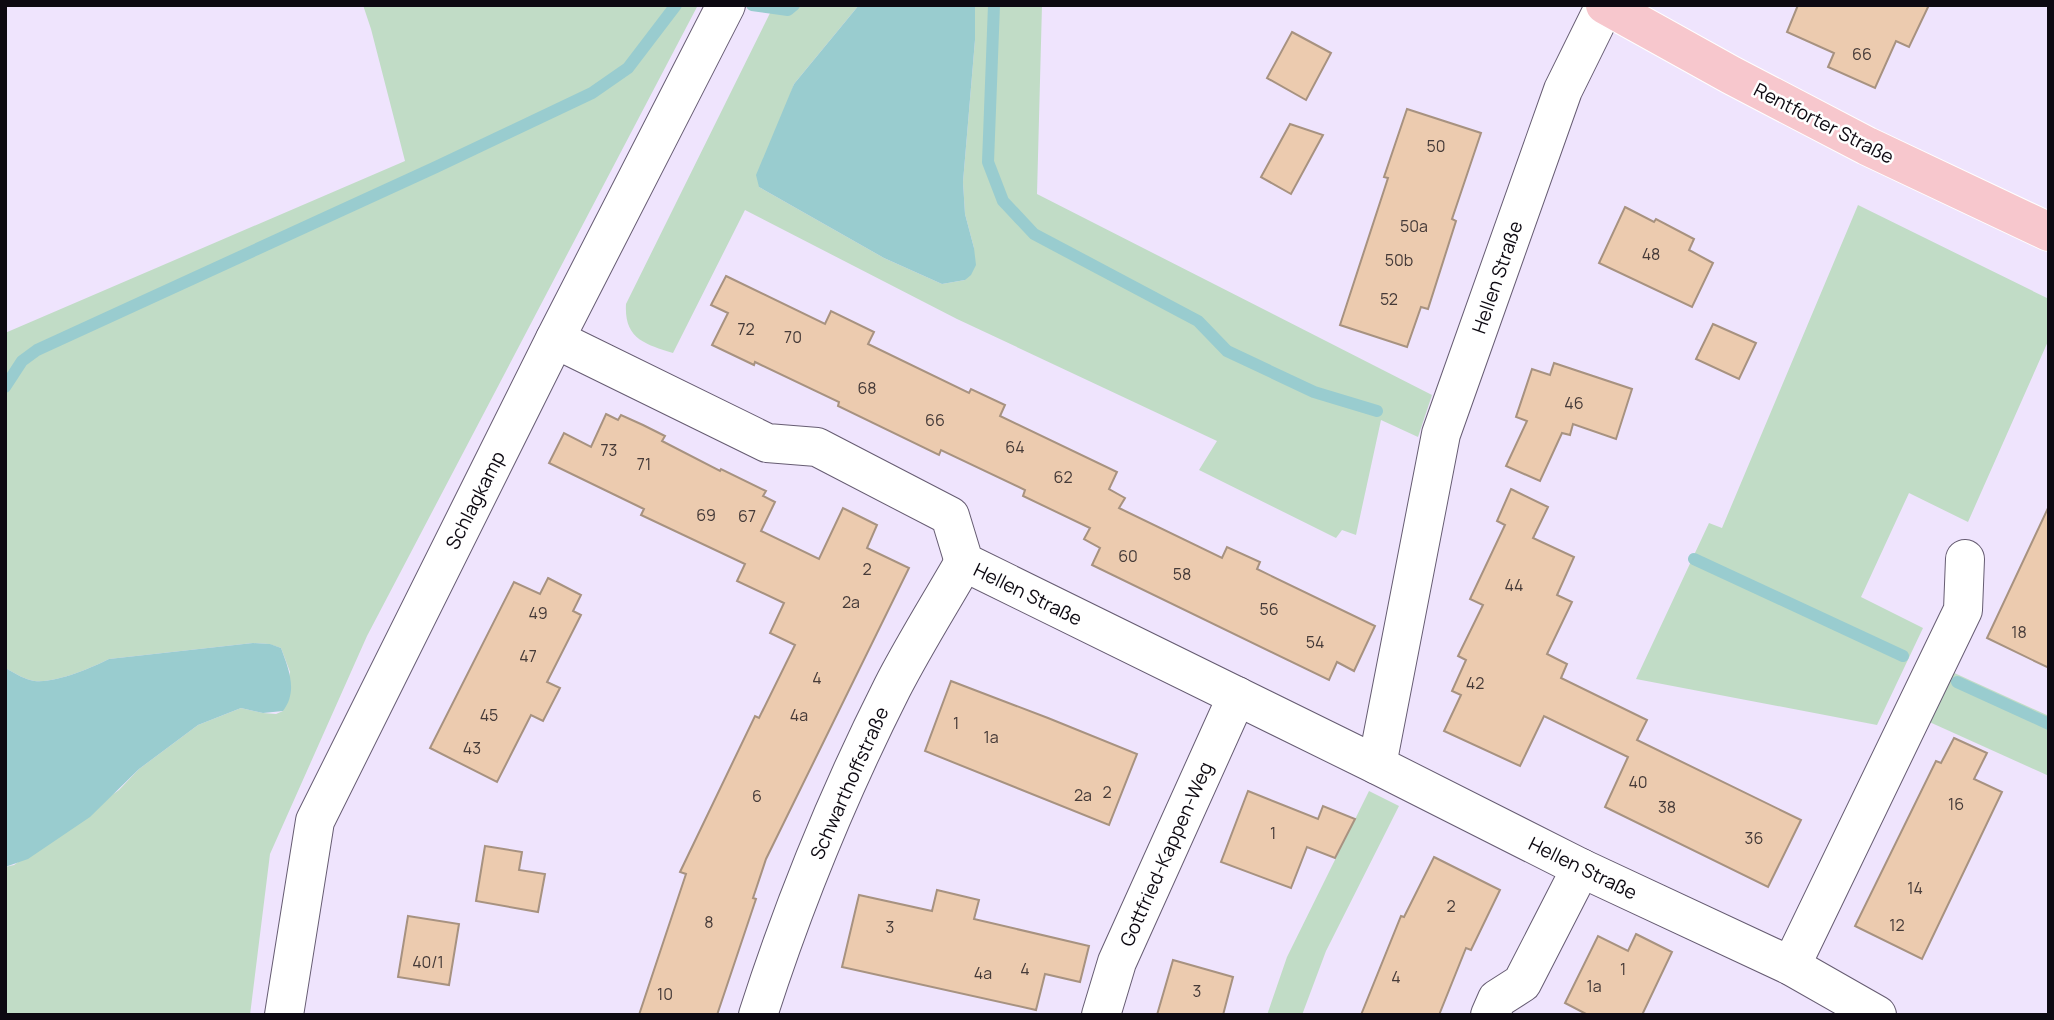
<svg xmlns="http://www.w3.org/2000/svg" width="2054" height="1020" font-family="Manrope,sans-serif">
	<rect width="100%" height="100%" fill="#efe4fd"/>
	<g fill="#c1dcc6">
		<path d="M 363,5 L 698,5 L 367,636 L 270,854 L 250,1015 L 5,1015 L 5,867 L 14,865 L 119,790 L 139,769 L 198,725 L 241,708 L 263,713 L 276,714 L 283,711 L 290,672 L 281,648 L 269,644 L 253,643 L 109,659 C 91,668 50,686 30,680 C 22,678 13,672 5,668 L 5,333 L 405,161 L 371,29 Z"/>
		<path d="M 774,5 L 859,5 L 794,84 L 759,187 L 884,258 L 942,284 L 965,280 L 974,248 L 965,214 L 963,182 L 975,40 L 975,5 L 1042,5 L 1037,194 L 1432,395 L 1418,437 L 1381,420 L 1356,535 L 1342,530 L 1336,538 L 1199,470 L 1217,441 L 957,319 L 745,210 L 673,353 C 645,344 624,339 626,304 Z"/>
		<path d="M 1858,205 L 2049,299 L 2049,339 L 1968,522 L 1909,493 L 1861,597 L 1923,628 L 1877,725 L 1636,679 L 1709,523 L 1722,528 Z"/>
		<path d="M 1950,671 L 2049,716 L 2049,776 L 1925,720 Z"/>
		<path d="M 1369,791 L 1399,806 L 1326,951 L 1302,1015 L 1267,1015 L 1287,957 Z"/>
	</g>
	<g fill="#99cccf">
		<path d="M 859,5 L 975,5 L 975,40 L 963,182 L 965,214 L 974,248 L 976,265 L 971,275 L 965,280 L 942,284 L 884,258 L 759,187 L 756,175 L 794,84 Z"/>
		<path d="M 253,643 L 270,644 L 281,648 C 289,670 298,691 283,711 L 263,713 L 241,708 L 198,725 L 139,769 L 90,817 L 28,859 L 5,867 L 5,668 C 13,672 22,678 30,680 C 50,686 91,668 109,659 Z"/>
	</g>
	<g fill="none" stroke-linecap="round" stroke-linejoin="round">
		<g stroke="#99cccf" stroke-width="12">
			<path d="M 752,5 L 788,10 L 794,5"/>
			<path d="M 994,5 L 988,162 L 1003,201 L 1034,234 L 1198,321 L 1227,351 L 1314,392 L 1377,411"/>
			<path d="M 5,387 L 22,361 L 37,350 L 436,167 L 592,93 L 628,68 L 676,5"/>
			<path d="M 1694,559 L 1903,656"/>
			<path d="M 1957,682 L 2049,724"/>
		</g>
	</g>
	<g fill="#eccbaf" stroke="#a79280" stroke-width="2">
		<path d="M 1798,5 L 1929,5 L 1909,47 L 1896,41 L 1875,88 L 1828,67 L 1834,53 L 1787,32 Z"/>
		<path d="M 1292,32 L 1331,53 L 1306,100 L 1267,78 Z"/>
		<path d="M 1407,109 L 1481,133 L 1452,219 L 1456,221 L 1428,309 L 1421,307 L 1407,347 L 1340,325 L 1388,178 L 1384,177 Z"/>
		<path d="M 1290,124 L 1323,135 L 1291,194 L 1261,177 Z"/>
		<path d="M 1625,207 L 1654,222 L 1656,219 L 1694,239 L 1689,250 L 1713,263 L 1692,307 L 1599,263 Z"/>
		<path d="M 726,276 L 825,324 L 831,311 L 874,332 L 868,344 L 969,393 L 971,389 L 1005,405 L 1000,416 L 1117,472 L 1109,489 L 1125,498 L 1119,508 L 1222,558 L 1227,547 L 1260,562 L 1257,569 L 1375,626 L 1354,671 L 1337,662 L 1329,680 L 1092,565 L 1100,548 L 1084,539 L 1090,528 L 1023,496 L 1025,490 L 941,450 L 939,455 L 838,406 L 839,402 L 755,362 L 754,365 L 712,345 L 728,313 L 711,305 Z"/>
		<path d="M 1713,324 L 1756,343 L 1739,379 L 1696,359 Z"/>
		<path d="M 1554,363 L 1632,389 L 1616,439 L 1573,424 L 1570,435 L 1562,433 L 1540,481 L 1506,466 L 1527,421 L 1516,417 L 1532,369 L 1550,375 Z"/>
		<path d="M 606,414 L 618,420 L 621,415 L 643,425 L 665,436 L 662,441 L 720,471 L 721,469 L 766,491 L 763,496 L 775,502 L 761,531 L 819,559 L 843,508 L 877,525 L 867,548 L 909,568 L 766,859 L 753,898 L 756,899 L 717,1015 L 639,1015 L 686,874 L 680,872 L 755,716 L 759,718 L 795,645 L 770,633 L 784,603 L 737,581 L 745,564 L 641,515 L 644,509 L 549,463 L 564,433 L 591,447 Z"/>
		<path d="M 1511,489 L 1548,507 L 1533,538 L 1574,557 L 1557,595 L 1572,602 L 1547,654 L 1567,664 L 1561,678 L 1647,720 L 1637,740 L 1801,820 L 1768,887 L 1605,807 L 1628,757 L 1544,716 L 1520,766 L 1444,731 L 1461,695 L 1452,691 L 1466,660 L 1458,656 L 1483,605 L 1470,599 L 1505,525 L 1497,521 Z"/>
		<path d="M 2049,506 L 2049,668 L 1987,638 Z"/>
		<path d="M 548,578 L 581,595 L 573,611 L 581,615 L 547,682 L 560,688 L 543,721 L 531,715 L 497,782 L 430,748 L 514,582 L 540,594 Z"/>
		<path d="M 951,681 L 1048,718 L 1137,754 L 1109,825 L 925,751 Z"/>
		<path d="M 1954,738 L 1987,753 L 1974,779 L 2002,792 L 1922,959 L 1855,926 L 1936,761 L 1941,763 Z"/>
		<path d="M 1248,791 L 1318,819 L 1323,806 L 1355,819 L 1335,858 L 1307,847 L 1291,888 L 1221,862 Z"/>
		<path d="M 485,846 L 522,852 L 519,870 L 545,874 L 538,912 L 476,901 Z"/>
		<path d="M 1434,857 L 1500,890 L 1471,950 L 1466,948 L 1439,1015 L 1361,1015 L 1401,916 L 1404,917 Z"/>
		<path d="M 937,890 L 979,900 L 974,919 L 1089,946 L 1080,982 L 1045,974 L 1036,1010 L 842,967 L 859,895 L 932,911 Z"/>
		<path d="M 408,916 L 459,924 L 449,985 L 398,977 Z"/>
		<path d="M 1636,934 L 1672,952 L 1642,1015 L 1588,1015 L 1565,1003 L 1598,936 L 1628,951 Z"/>
		<path d="M 1173,960 L 1233,977 L 1223,1015 L 1157,1015 Z"/>
	</g>
	<g fill="none" stroke-linecap="round" stroke-linejoin="round">
		<g stroke="#665c72" stroke-width="40">
			<g id="minor">
				<path d="M 555,339 L 767,443 L 817,447 L 950,516 L 964,562 L 1377,765 L 1581,868 L 1791,966 L 1877,1015"/>
				<path d="M 1377,765 L 1441,434 L 1563,90 L 1605,5"/>
				<path d="M 1791,966 L 1963,610 L 1965,559"/>
				<path d="M 284,1015 L 315,821 L 555,339 L 726,5"/>
				<path d="M 758,1015 C 794,903 839,793 892,688 C 914,645 940,604 964,562"/>
				<path d="M 1101,1015 L 1117,962 L 1237,696"/>
				<path d="M 1490,1015 L 1497,999 L 1522,983 L 1581,868"/>
			</g>
		</g>
		<g stroke="#fff" stroke-width="40">
			<path id="major" d="M 1605,5 L 1731,75 L 1867,146 L 2049,232"/>
		</g>
		<use href="#minor" stroke="#fff" stroke-width="38"/>
		<use href="#major" stroke="#f7c7cd" stroke-width="38"/>
	</g>
	<g text-anchor="middle" stroke-width="5" stroke-linejoin="round" paint-order="stroke">
		<g font-size="16" fill="#453a38">
			<text x="1862" y="60">66</text>
			<text x="1436" y="152">50</text>
			<text x="1414" y="232">50a</text>
			<text x="1651" y="260">48</text>
			<text x="1399" y="266">50b</text>
			<text x="1389" y="305">52</text>
			<text x="746" y="335">72</text>
			<text x="793" y="343">70</text>
			<text x="867" y="394">68</text>
			<text x="1574" y="409">46</text>
			<text x="935" y="426">66</text>
			<text x="1015" y="453">64</text>
			<text x="609" y="456">73</text>
			<text x="644" y="470">71</text>
			<text x="1063" y="483">62</text>
			<text x="706" y="521">69</text>
			<text x="747" y="522">67</text>
			<text x="1128" y="562">60</text>
			<text x="867" y="575">2</text>
			<text x="1182" y="580">58</text>
			<text x="1514" y="591">44</text>
			<text x="851" y="608">2a</text>
			<text x="1269" y="615">56</text>
			<text x="538" y="619">49</text>
			<text x="2019" y="638">18</text>
			<text x="1315" y="648">54</text>
			<text x="528" y="662">47</text>
			<text x="817" y="684">4</text>
			<text x="1475" y="689">42</text>
			<text x="489" y="721">45</text>
			<text x="799" y="721">4a</text>
			<text x="956" y="729">1</text>
			<text x="991" y="743">1a</text>
			<text x="472" y="754">43</text>
			<text x="1638" y="788">40</text>
			<text x="1107" y="798">2</text>
			<text x="1083" y="801">2a</text>
			<text x="757" y="802">6</text>
			<text x="1956" y="810">16</text>
			<text x="1667" y="813">38</text>
			<text x="1273" y="839">1</text>
			<text x="1754" y="844">36</text>
			<text x="1915" y="894">14</text>
			<text x="1451" y="912">2</text>
			<text x="709" y="928">8</text>
			<text x="1897" y="931">12</text>
			<text x="890" y="933">3</text>
			<text x="428" y="968">40/1</text>
			<text x="1025" y="975">4</text>
			<text x="1623" y="975">1</text>
			<text x="983" y="979">4a</text>
			<text x="1396" y="983">4</text>
			<text x="1594" y="992">1a</text>
			<text x="1197" y="997">3</text>
			<text x="665" y="1000">10</text>
		</g>
		<g font-size="19" fill="#0d0911" stroke="#fff">
			<text transform="translate(1824 123) rotate(27)" y="7">Rentforter Straße</text>
			<text transform="translate(1497 277) rotate(-71)" y="7">Hellen Straße</text>
			<text transform="translate(475 500) rotate(-63)" y="7">Schlagkamp</text>
			<text transform="translate(1028 594) rotate(26)" y="7">Hellen Straße</text>
			<text transform="translate(849 783) rotate(-66)" y="7">Schwarthoffstraße</text>
			<text transform="translate(1166 854) rotate(-66)" y="7">Gottfried-Kappen-Weg</text>
			<text transform="translate(1583 868) rotate(26)" y="7">Hellen Straße</text>
		</g>
	</g>
	<rect width="2054" height="1020" fill="none" stroke="#0d0911" stroke-width="14"/>
</svg>
